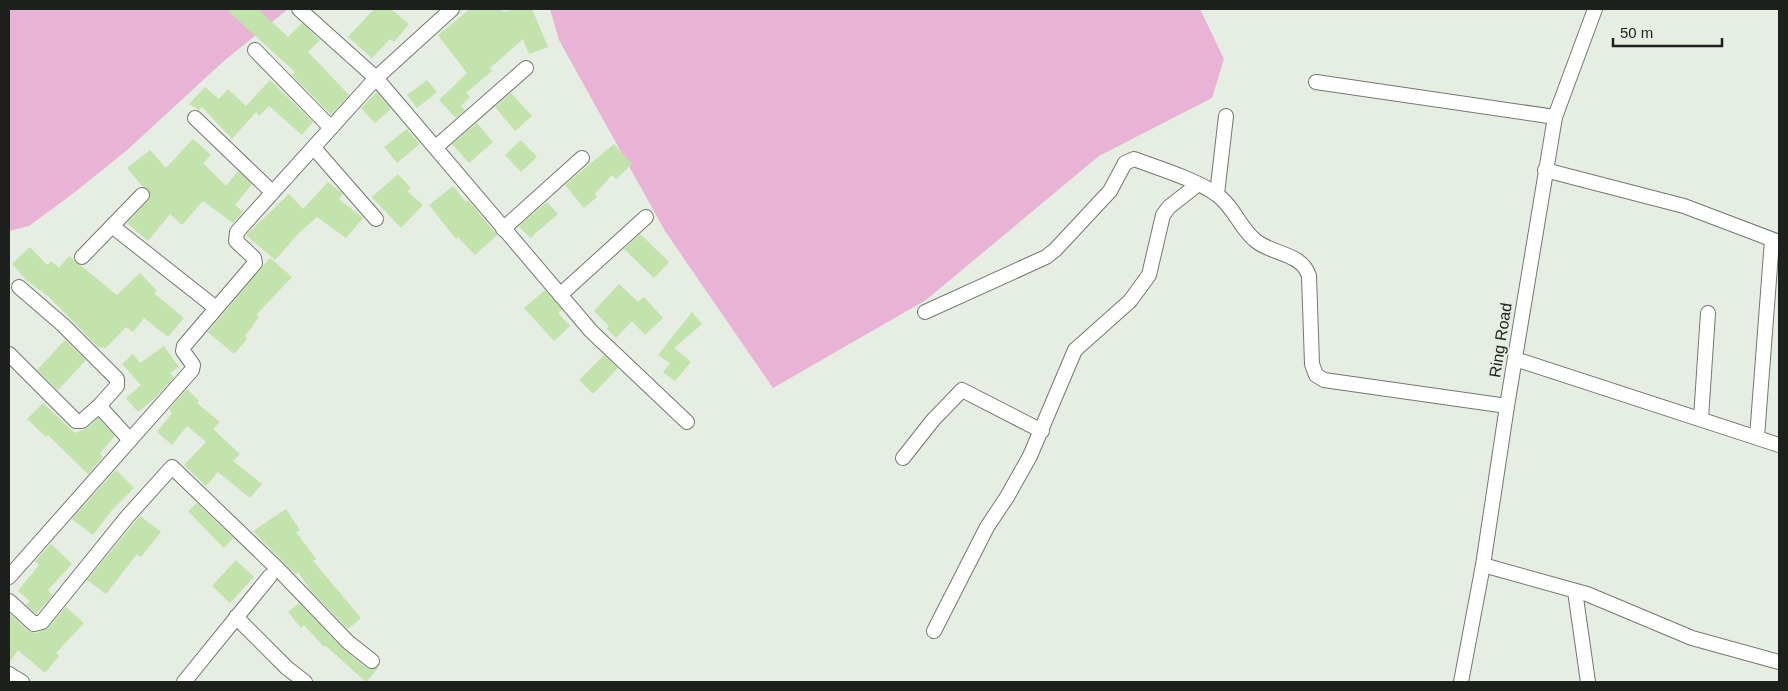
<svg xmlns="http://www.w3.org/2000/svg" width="1788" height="691" font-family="Helvetica,sans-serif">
	<rect width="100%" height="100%" fill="#e6ede2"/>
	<g fill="#e8b3d5">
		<path d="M 9,9 L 288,9 L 225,60 L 126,151 L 75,192 L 29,226 L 9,231 Z"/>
		<path d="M 550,9 L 1200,9 L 1224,59 L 1212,98 L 1099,156 L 926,300 L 773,388 L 665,231 L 559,40 Z"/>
	</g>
	<g fill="#c2e3ac">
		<path d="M 226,9 L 258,9 L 288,37 L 302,23 L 320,40 L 308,52 L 349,95 L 331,115 L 292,75 L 295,72 Z"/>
		<path d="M 374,9 L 391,9 L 409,24 L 394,42 L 390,39 L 372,58 L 348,37 Z"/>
		<path d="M 470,9 L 500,9 L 504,12 L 513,9 L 532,9 L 548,47 L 529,54 L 523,39 L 490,68 L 492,71 L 466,93 L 470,97 L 461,106 L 465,110 L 456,118 L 439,100 L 467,73 L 438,35 Z"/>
		<path d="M 270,80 L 313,122 L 302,135 L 269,106 L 259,116 L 256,112 L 232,139 L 202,107 L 199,110 L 189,104 L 205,87 L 219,99 L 228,89 L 246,106 Z"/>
		<path d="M 427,80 L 437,92 L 417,108 L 407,95 Z"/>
		<path d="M 377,92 L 391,109 L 375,123 L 361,108 Z"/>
		<path d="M 511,93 L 532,116 L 515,131 L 495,107 Z"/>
		<path d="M 477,123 L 493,142 L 469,163 L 452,144 Z"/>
		<path d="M 407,129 L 420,144 L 397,163 L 384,147 Z"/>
		<path d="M 193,139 L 211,155 L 203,163 L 226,186 L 238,171 L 252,184 L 235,205 L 243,212 L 233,223 L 203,201 L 182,225 L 170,214 L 148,241 L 127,223 L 148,201 L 150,192 L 142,186 L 127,168 L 150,150 L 166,168 Z"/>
		<path d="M 521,140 L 537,157 L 521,172 L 505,155 Z"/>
		<path d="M 614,144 L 632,164 L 616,179 L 612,175 L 595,194 L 597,197 L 584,208 L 565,185 Z"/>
		<path d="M 398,174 L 411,188 L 407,191 L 423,205 L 401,228 L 372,197 Z"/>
		<path d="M 328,182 L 343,194 L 339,199 L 363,218 L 346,238 L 317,217 L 300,232 L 275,260 L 246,235 L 289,194 L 303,209 Z"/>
		<path d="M 453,186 L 466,202 L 468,200 L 497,235 L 475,255 L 458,237 L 456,239 L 429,205 Z"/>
		<path d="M 547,202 L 558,214 L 530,238 L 519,226 Z"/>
		<path d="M 640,234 L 669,262 L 654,278 L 624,249 Z"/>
		<path d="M 30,247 L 47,265 L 51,261 L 59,268 L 69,256 L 117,295 L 140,273 L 157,291 L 154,293 L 184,318 L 168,337 L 144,318 L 133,332 L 126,327 L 106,348 L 98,347 L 48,296 L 26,280 L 12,264 Z"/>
		<path d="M 270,258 L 292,277 L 256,315 L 259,317 L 245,336 L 247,339 L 234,354 L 208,332 Z"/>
		<path d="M 619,284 L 638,302 L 644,297 L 663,318 L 645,335 L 632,321 L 616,338 L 607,329 L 609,326 L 594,311 Z"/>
		<path d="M 545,290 L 562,310 L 558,313 L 570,326 L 554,341 L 524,308 Z"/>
		<path d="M 692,312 L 702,324 L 674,348 L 691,362 L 675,381 L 663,372 L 670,363 L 658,355 Z"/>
		<path d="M 65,340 L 86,360 L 58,390 L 37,370 Z"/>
		<path d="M 164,346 L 179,367 L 170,373 L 174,377 L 156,397 L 138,412 L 126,398 L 141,385 L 122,364 L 133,354 L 140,363 Z"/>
		<path d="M 604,355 L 618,368 L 593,394 L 579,380 Z"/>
		<path d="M 187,389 L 199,401 L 197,403 L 220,422 L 213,429 L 240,454 L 233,461 L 262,484 L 250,498 L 218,472 L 206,486 L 184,465 L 206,442 L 187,426 L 172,445 L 157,432 L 172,413 L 169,409 Z"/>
		<path d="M 43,403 L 75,433 L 88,428 L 98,418 L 115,436 L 100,453 L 103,457 L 88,474 L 48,435 L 46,437 L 27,419 Z"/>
		<path d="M 116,470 L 134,488 L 112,510 L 93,535 L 72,519 Z"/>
		<path d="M 197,503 L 233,538 L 224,548 L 188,511 Z"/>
		<path d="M 286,509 L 300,530 L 296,532 L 316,559 L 313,561 L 361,618 L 348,629 L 311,591 L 298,572 L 295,574 L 253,531 Z"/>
		<path d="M 140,516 L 161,532 L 141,557 L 137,554 L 106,594 L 87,580 Z"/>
		<path d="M 51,544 L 72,564 L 48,590 L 53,595 L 36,614 L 26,605 L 30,601 L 18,591 L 39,565 L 35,561 Z"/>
		<path d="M 236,560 L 254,577 L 230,603 L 212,586 Z"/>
		<path d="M 299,603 L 343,649 L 367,668 L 378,668 L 366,682 L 326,646 L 324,647 L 304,625 L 301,628 L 288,612 Z"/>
		<path d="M 66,607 L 84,623 L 56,653 L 59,656 L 45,673 L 18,650 L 9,663 L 9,613 L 28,631 L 36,633 L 48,628 Z"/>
	</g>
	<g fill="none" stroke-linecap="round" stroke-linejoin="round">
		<g stroke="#73796f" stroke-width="16">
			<g id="minor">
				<path d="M 299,9 L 376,78 L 591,331 L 687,422"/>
				<path d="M 255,50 L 331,128"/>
				<path d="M 1316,82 L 1555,117"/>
				<path d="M 195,118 L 272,192"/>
				<path d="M 436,147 L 526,68"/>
				<path d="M 314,148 L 376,219"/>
				<path d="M 1545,170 L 1684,206 L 1779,242"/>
				<path d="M 1217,194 L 1226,116"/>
				<path d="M 112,226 L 216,308"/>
				<path d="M 503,229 L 582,158"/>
				<path d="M 82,257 L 142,195"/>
				<path d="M 19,287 L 63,325 L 117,379 L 117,386 L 99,406"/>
				<path d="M 560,295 L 646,217"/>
				<path d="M 925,312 L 1046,257 L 1055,250 L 1110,191 L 1125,163 L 1134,159 C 1158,168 1197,180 1216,194 C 1234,206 1240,229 1256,241 C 1274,255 1302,253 1309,276 L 1312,364 L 1316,375 L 1324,380 L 1507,406"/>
				<path d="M 9,354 L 76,421 L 82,421 L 99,406 L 130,440"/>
				<path d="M 1515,359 L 1779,445"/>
				<path d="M 1701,418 L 1708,313"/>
				<path d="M 1757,437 L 1772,240"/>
				<path d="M 903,458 L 933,420 L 962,390 L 1042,431"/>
				<path d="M 1483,565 L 1587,594 L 1692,638 L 1779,662"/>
				<path d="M 9,577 L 192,370 L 193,365 L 183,351 L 184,346 L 255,263 L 254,258 L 236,241 L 237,232 L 376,78 L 452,9"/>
				<path d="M 1575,591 L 1588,682"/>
				<path d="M 9,601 L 34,624 L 42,622 L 127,517 L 172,467 L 279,570 L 348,642 L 372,661"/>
				<path d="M 236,617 L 287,668 L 305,682"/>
				<path d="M 934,631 L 987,527 L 1007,497 L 1030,456 L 1075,350 L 1130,301 L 1149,275 L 1163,215 L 1169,207 L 1197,185"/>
				<path d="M 9,674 L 22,682"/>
				<path d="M 184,682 L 270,576"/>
				<path d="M 1461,682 L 1483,565 L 1507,406 L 1555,117 L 1595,9"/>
			</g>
		</g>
		<use href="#minor" stroke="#fff" stroke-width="14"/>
	</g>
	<g text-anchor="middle" stroke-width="4" stroke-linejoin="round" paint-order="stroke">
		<g font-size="16" fill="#1d201c" stroke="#e6ede2">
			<text transform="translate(1500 340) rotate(-81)" y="6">Ring Road</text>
		</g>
	</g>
	<rect width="1788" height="691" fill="none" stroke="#1d201c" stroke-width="20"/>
	<path d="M1613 38v8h109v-8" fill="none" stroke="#1d201c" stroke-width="2.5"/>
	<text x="1620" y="38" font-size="15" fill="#1d201c" stroke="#e6ede2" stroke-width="4" paint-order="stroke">50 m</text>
</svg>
